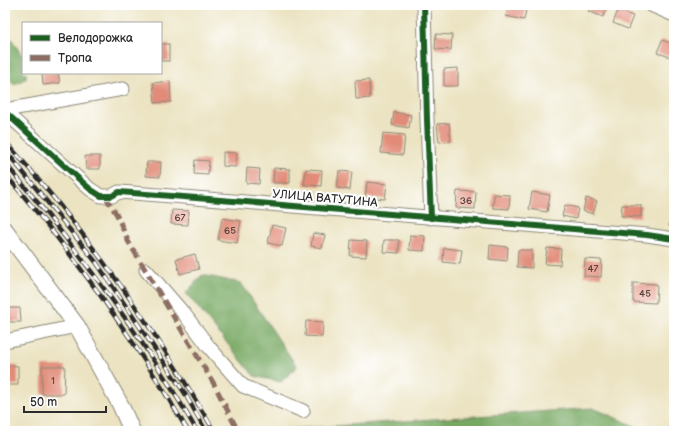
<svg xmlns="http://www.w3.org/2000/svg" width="679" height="436" font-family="'Balsamiq Sans',sans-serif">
	<rect width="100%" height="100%" fill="#fff"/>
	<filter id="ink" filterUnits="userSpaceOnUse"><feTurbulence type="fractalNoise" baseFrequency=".025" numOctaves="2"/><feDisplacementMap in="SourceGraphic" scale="8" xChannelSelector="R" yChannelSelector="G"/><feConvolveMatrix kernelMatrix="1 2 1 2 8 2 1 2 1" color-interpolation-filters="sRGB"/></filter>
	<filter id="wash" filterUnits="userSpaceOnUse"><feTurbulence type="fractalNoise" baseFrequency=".012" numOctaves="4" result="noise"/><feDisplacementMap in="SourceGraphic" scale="16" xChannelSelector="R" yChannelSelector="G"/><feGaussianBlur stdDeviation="0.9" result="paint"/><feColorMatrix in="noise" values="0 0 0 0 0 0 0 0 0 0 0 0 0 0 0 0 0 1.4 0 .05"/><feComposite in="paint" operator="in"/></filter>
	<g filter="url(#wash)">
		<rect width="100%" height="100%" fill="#ebe3c1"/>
		<g fill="#78a963" stroke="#526a47">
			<path d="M 5,29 L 23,57 L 23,73 L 26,73 L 26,78 L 14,85 L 5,71 Z"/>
			<path d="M 202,275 L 241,283 L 297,367 L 281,382 L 254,376 L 186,293 Z"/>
			<path d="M 593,408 L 646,431 L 275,430 Z"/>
		</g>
		<g id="blocks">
			<g fill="#e18b78">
				<path d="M 509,5 L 527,5 L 524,20 L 506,16 Z"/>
				<path d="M 591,5 L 608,5 L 603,17 L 588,11 Z"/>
				<path d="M 618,10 L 633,16 L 628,29 L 613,23 Z"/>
				<path d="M 436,34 L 452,35 L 451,50 L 435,49 Z"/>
				<path d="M 662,40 L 674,44 L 671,57 L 657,53 Z"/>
				<rect x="161" y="44" width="8" height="17"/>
				<path d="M 458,68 L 458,86 L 444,86 L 444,69 Z"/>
				<path d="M 42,73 L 58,73 L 60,83 L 43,85 Z"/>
				<path d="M 369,80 L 370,98 L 356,99 L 355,81 Z"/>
				<path d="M 170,81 L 171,102 L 155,103 L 153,83 Z"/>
				<path d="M 394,112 L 411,115 L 409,128 L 392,125 Z"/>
				<path d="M 449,123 L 451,141 L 439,142 L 437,124 Z"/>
				<path d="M 383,133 L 405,135 L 403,155 L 381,153 Z"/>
				<path d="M 223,152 L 237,153 L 236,167 L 223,166 Z"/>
				<path d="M 85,156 L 100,156 L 100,169 L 86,169 Z"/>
				<path d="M 195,160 L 209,161 L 208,175 L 194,174 Z"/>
				<path d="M 147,162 L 161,162 L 160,177 L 146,176 Z"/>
				<path d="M 247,168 L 260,169 L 259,184 L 246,183 Z"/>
				<path d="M 274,168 L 290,169 L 290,183 L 273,183 Z"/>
				<path d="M 306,169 L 322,170 L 321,186 L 304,185 Z"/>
				<path d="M 339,171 L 352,172 L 350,190 L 337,188 Z"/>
				<path d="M 367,182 L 387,184 L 385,199 L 365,197 Z"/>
				<path d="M 457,191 L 476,192 L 475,209 L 456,208 Z"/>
				<path d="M 532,192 L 550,195 L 547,212 L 529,209 Z"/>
				<path d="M 494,194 L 510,195 L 509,209 L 493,208 Z"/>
				<path d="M 586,198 L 597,201 L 593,214 L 583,211 Z"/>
				<path d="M 565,205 L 578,208 L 576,219 L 562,216 Z"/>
				<path d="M 622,205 L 641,205 L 641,217 L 621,216 Z"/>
				<path d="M 672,209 L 674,209 L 674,227 L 669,226 Z"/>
				<path d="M 172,210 L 189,211 L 188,225 L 171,224 Z"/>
				<path d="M 222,218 L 241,221 L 237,243 L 218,240 Z"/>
				<path d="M 272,225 L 286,228 L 282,246 L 268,243 Z"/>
				<path d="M 313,233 L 325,235 L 322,248 L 311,246 Z"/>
				<path d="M 410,235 L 425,236 L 424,251 L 409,250 Z"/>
				<path d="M 351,240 L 367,241 L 366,257 L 350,256 Z"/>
				<path d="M 384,240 L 399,240 L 399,253 L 383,252 Z"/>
				<path d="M 490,245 L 508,247 L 507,261 L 489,259 Z"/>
				<path d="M 444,248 L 462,250 L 460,264 L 443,262 Z"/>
				<path d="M 547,248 L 561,249 L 560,265 L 545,264 Z"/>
				<path d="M 518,250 L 532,250 L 532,268 L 517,267 Z"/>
				<path d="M 195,254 L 199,269 L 180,274 L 176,259 Z"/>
				<path d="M 585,259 L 602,260 L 601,277 L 584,276 Z"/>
				<path d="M 633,283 L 657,284 L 656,303 L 633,302 Z"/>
				<path d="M 8,308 L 20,308 L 21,322 L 9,322 Z"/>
				<path d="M 306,321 L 323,322 L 322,337 L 305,336 Z"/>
				<path d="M 5,365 L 18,366 L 18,385 L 5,385 Z"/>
				<path d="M 42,366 L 65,366 L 64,394 L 42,394 Z"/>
			</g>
		</g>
	</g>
	<g filter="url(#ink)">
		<use href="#blocks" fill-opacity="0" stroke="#8b8776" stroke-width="1"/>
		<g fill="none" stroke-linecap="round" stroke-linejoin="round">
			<g stroke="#8b8776" stroke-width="15">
				<g id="minor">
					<path d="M 424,5 L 427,120 L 431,218"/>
					<path d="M 651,5 L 674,15"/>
					<path d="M 5,110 L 123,89"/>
					<path d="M 5,112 L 90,189 L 101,196 L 112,196 L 119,192 L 159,195 L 647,235 L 674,239"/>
					<path d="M 146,270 L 185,315 L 209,347 L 243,386 L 303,411"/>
					<path d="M 5,341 L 77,326"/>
				</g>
			</g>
			<g stroke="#8b8776" stroke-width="18">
				<path id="major" d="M 5,230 L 77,326 L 120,404 L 132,431"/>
			</g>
			<use href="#minor" stroke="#fff" stroke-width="13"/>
			<use href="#major" stroke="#fff" stroke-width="16"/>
			<g stroke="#2b2b2b" stroke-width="4.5">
				<g id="rail">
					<path d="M 5,141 C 85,230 154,327 214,431"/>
					<path d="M 5,150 L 96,262 L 184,392 L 206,431"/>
					<path d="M 5,163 C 76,247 142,335 197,431"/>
					<path d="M 5,174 C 74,254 135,340 188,431"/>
				</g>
			</g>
			<use href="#rail" stroke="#fff" stroke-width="3" stroke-dasharray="9" stroke-linecap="butt"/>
			<path stroke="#8d6e63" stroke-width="5" stroke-dasharray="10 5" stroke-linecap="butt" d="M 105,196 L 117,215 L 128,241 L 214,384 L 238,431"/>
			<g stroke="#fff" stroke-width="8">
				<g id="cycleway">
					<path d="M 424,5 L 427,120 L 431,218"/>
					<path d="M 5,112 L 90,189 L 101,196 L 112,196 L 119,192 L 159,195 L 647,235 L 674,239"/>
				</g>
			</g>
			<use href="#cycleway" stroke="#1b5e20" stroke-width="6"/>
		</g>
	</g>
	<g text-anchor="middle" stroke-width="4" stroke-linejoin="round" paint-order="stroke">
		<g font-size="10" fill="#58433e">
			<text x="466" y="204">36</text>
			<text x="180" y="221">67</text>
			<text x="230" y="234">65</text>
			<text x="593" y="272">47</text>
			<text x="645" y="297">45</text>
			<text x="53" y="384">1</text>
		</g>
		<g font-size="12" fill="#2b2b2b" stroke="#fff">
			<text transform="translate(325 198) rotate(5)" y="4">УЛИЦА ВАТУТИНА</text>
		</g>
	</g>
	<rect width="679" height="436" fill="none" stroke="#fff" stroke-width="20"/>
	<rect x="22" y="22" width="140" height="52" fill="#ffffff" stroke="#aaaaaa"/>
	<rect x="30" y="35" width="20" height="6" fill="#1b5e20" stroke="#aaaaaa"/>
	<text x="58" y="42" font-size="12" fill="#2b2b2b">Велодорожка</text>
	<rect x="30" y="55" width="20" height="6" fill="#8d6e63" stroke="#aaaaaa"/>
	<text x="58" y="62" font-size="12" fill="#2b2b2b">Тропа</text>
	<path d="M24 406v6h82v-6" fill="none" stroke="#2b2b2b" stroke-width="2"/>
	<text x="30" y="406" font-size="12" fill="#2b2b2b" stroke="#ffffff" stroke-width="3" paint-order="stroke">50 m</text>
</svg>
